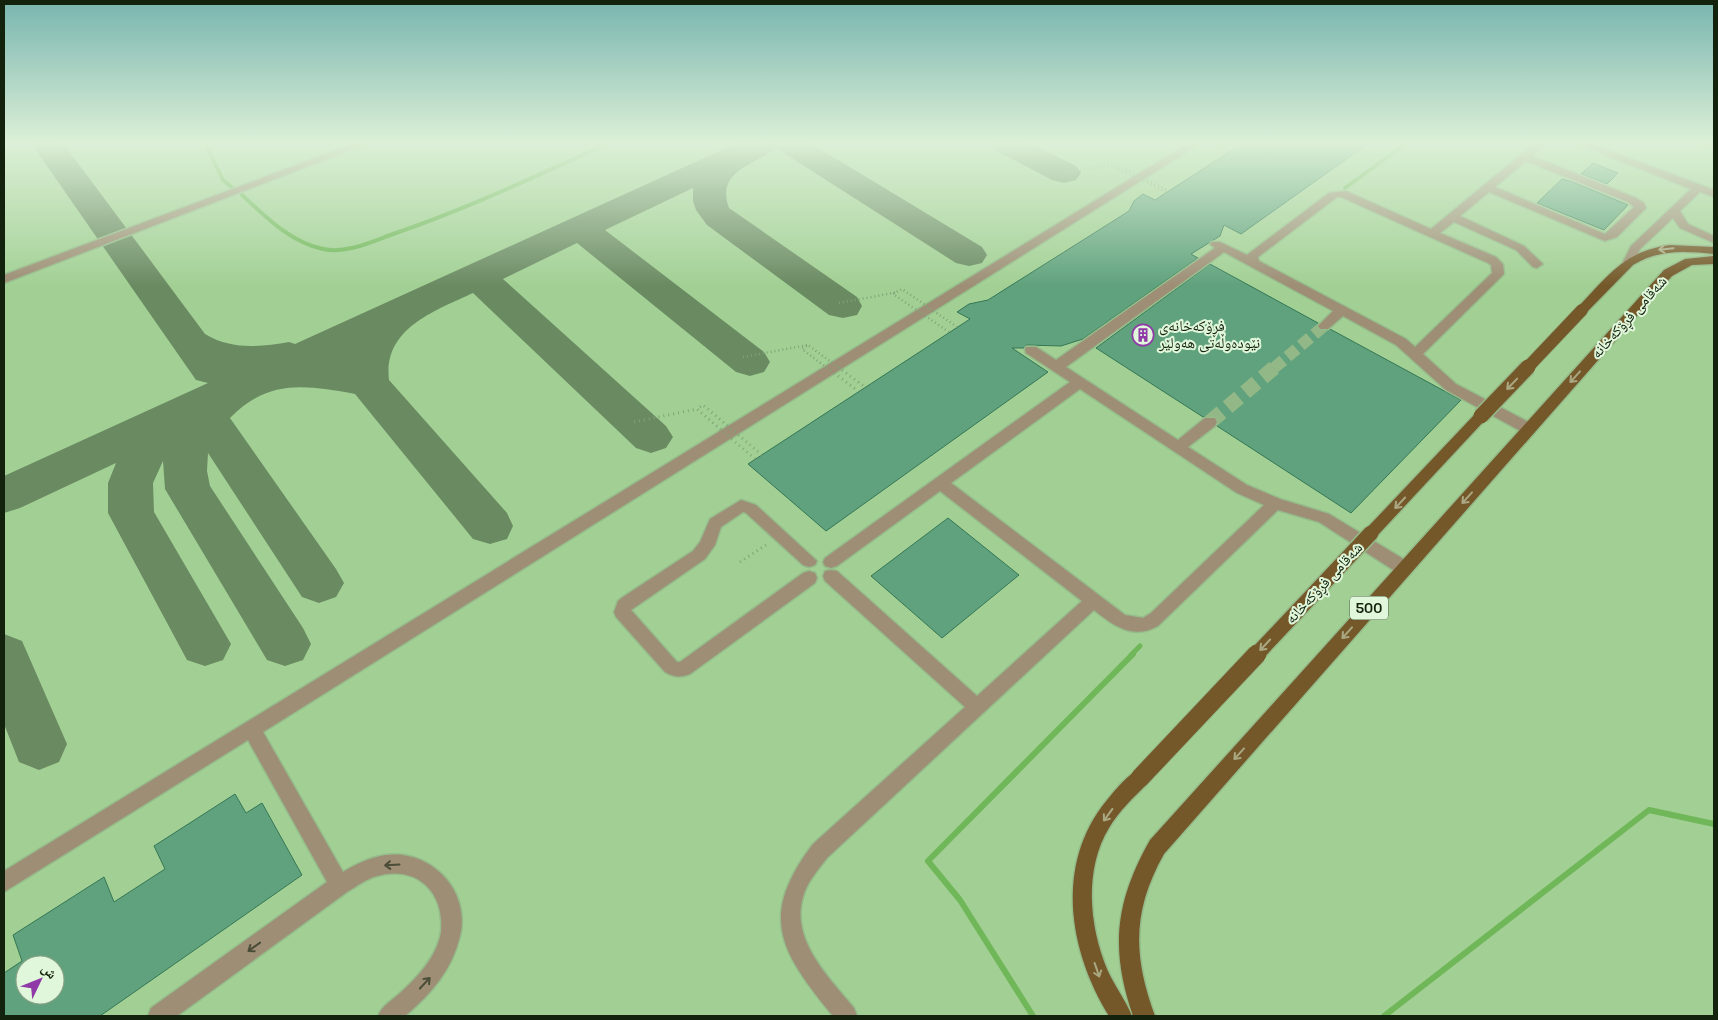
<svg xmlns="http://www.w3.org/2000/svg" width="1718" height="1020" font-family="'Space Grotesk','Noto Naskh Arabic',sans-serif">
	<rect width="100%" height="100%" fill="#b2dda6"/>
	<path fill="#a2d094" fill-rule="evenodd" d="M 4,143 L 1714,143 L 1714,1016 L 4,1016 ZM 25,965 L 55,965 L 55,995 L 25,995 Z"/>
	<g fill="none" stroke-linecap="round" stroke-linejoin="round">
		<g stroke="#70b759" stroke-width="4">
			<path d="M 205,143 L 223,180 L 235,190"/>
			<path d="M 1345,188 L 1407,143"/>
			<path d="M 242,195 C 266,217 290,242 323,249 C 346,254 371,242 393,234 C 467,209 538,175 609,143"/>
		</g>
		<path stroke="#70b759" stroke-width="5" d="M 1131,655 L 1140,646"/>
		<g stroke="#70b759" stroke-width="6">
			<path d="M 1033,1016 L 960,900 L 928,861 L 1133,654"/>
			<path d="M 1384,1016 L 1649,810 L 1714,824"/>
		</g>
		<g fill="#6a8a62" fill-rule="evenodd">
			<path d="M 31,143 L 63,143 L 205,334 C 231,350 260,347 289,342 L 295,344 L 737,143 L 810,143 L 982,247 L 987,255 L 982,263 L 969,266 L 956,263 L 776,148 C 756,165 715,170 729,208 L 857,297 L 862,306 L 857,315 L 843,318 L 829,315 L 707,225 L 696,210 L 693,201 L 693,188 L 605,230 L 764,352 L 770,362 L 764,372 L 750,376 L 736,372 L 577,243 L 503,279 L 666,426 L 673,437 L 666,448 L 651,453 L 636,448 L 473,293 C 435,311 383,328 389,380 L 507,513 L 513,526 L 507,539 L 490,544 L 473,539 L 355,394 C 305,385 268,379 230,418 L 336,569 L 344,583 L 336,597 L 319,603 L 302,597 L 208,453 L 207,471 L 210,486 L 303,628 L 311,644 L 303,660 L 285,666 L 267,660 L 165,489 L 163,461 L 153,483 L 154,512 L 231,644 L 223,660 L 205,666 L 187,660 L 108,513 L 108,483 L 116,463 L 20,508 L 4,513 L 4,476 L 208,383 L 196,380 Z"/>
			<path d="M 990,143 L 1030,143 L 1076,166 L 1081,173 L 1076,180 L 1064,183 L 1052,180 L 995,150 Z"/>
			<path d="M 4,634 L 22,641 L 67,744 L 59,762 L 39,770 L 19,762 L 4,724 Z"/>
		</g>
	</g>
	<g fill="#60a27d" stroke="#357755" fill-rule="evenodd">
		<path d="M 1243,143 L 1369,143 L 1241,234 L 1224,225 L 1220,236 L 1191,254 L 1198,258 L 1083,339 L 1061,346 L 1026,345 L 1024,348 L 1012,348 L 1048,372 L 826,531 L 748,464 L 970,319 L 957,312 L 969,304 L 988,300 L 1129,211 L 1134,201 L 1143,194 L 1155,200 Z"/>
		<path d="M 1593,163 L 1618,173 L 1607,184 L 1581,174 Z"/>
		<path d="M 1562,179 L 1573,182 L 1628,205 L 1604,230 L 1537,203 Z"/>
		<path d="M 1210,264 L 1318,323 L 1316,326 L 1318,330 L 1330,329 L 1461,400 L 1351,513 L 1217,426 L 1219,421 L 1217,417 L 1203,417 L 1096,348 Z"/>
		<path d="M 948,518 L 1019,575 L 942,638 L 871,576 Z"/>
		<path d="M 235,794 L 246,813 L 262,803 L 302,875 L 100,1016 L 4,1016 L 4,973 L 22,961 L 13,935 L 104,877 L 114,902 L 165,869 L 154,846 ZM 25,965 L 55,965 L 55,995 L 25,995 Z"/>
	</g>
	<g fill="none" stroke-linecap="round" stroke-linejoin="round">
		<path stroke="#92b887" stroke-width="12" stroke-dasharray="12 5.5" stroke-linecap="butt" d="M 1274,368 L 1324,326"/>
		<path stroke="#92b887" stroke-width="15" stroke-dasharray="15 8" stroke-linecap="butt" d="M 1210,422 L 1275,367"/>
		<g stroke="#95bb8a" stroke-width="3">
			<g id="minor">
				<path d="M 355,143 L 369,143 L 4,283 L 4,275 Z"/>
				<path d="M 1189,143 L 1201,143 L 263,732 L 343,872 C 356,864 371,857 386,855 C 431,849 471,891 460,936 C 452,970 431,994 405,1016 L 378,1016 C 382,1006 391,1001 399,994 C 417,978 437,957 441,932 C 445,892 417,865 377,876 C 366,879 357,886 347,892 L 177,1016 L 148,1016 L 151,1008 L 327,882 L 248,740 L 4,892 L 4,871 Z"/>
				<path d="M 1535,143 L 1546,143 L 1532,156 L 1636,198 L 1644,203 L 1646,208 L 1617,237 L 1605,241 L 1489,192 L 1460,216 L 1524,246 L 1543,264 L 1537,268 L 1533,267 L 1516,250 L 1454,222 L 1440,233 L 1496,257 L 1503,264 L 1504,274 L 1423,354 L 1456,384 L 1534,425 L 1536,429 L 1534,433 L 1524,433 L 1446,390 L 1396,345 L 1343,316 L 1328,329 L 1320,329 L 1318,326 L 1333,311 L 1224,252 L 1066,367 L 1178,440 L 1205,418 L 1215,418 L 1217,422 L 1215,426 L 1188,447 L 1247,485 L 1280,499 L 1329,514 L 1410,563 L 1412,568 L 1410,573 L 1404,574 L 1398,573 L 1319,522 L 1278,510 L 1158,626 C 1133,640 1114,626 1094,610 L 827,858 C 818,870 807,882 803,897 C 790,940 829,978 854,1008 L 857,1016 L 833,1016 C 780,951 758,917 813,844 L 965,707 L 825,581 L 823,576 L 825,571 L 831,570 L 837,571 L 977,696 L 1082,601 L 940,491 L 837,566 L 831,568 L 825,566 L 823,562 L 825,558 L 1070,382 L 1026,353 L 1025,350 L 1026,347 L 1036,347 L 1056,360 L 1215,248 L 1210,244 L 1212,242 L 1220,242 L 1247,255 L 1329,193 L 1346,191 L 1431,229 ZM 1526,161 L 1628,202 L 1634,207 L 1605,234 L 1495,187 ZM 1337,197 L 1341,197 L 1488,263 L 1491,265 L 1492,273 L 1415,347 L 1406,339 L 1259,261 L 1258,257 ZM 1080,389 L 1237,493 L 1264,505 L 1151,613 L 1143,618 L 1125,615 L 951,483 Z"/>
				<path d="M 1575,143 L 1589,143 L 1714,190 L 1714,197 L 1700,192 L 1680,211 L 1688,224 L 1714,236 L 1714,243 L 1680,228 L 1673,218 L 1640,249 L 1633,265 L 1625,265 L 1623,262 L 1631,246 L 1691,189 Z"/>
				<path d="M 1702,143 L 1714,143 L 1714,148 L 1703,145 Z"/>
				<path d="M 741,500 L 756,505 L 817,561 L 815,565 L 809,567 L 803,565 L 746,513 L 743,512 L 721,527 L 715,545 L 705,559 L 631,610 L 677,662 L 680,662 L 803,573 L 809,571 L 815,573 L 817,578 L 815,583 L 690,674 C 680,678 674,677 665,672 L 616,617 L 614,612 L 618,601 L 623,597 L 693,551 L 700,542 L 710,519 Z"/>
			</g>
		</g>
		<g stroke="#95bb8a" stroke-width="3">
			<g id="major">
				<path d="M 1670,245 L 1714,247 L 1714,254 C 1685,251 1659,249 1633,265 L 1586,313 L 1578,313 L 1576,310 L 1578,307 C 1608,276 1624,251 1670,245 Z"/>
				<path d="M 1714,256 L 1714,264 L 1692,265 L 1672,276 L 1164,854 C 1132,911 1133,956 1155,1016 L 1133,1016 C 1110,949 1115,902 1150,840 L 1664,270 L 1685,259 Z"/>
				<path d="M 1481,411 L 1488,416 L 1486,419 L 1376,537 L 1371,539 L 1366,537 L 1363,533 L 1366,529 L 1476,413 Z"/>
				<path d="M 1140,769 L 1147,772 L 1149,778 L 1147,784 C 1133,798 1119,811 1109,828 C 1084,869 1089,925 1107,969 C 1114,985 1125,999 1132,1016 L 1109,1016 C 1069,951 1054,864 1107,800 C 1116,789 1127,775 1140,769 Z"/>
			</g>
		</g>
		<g stroke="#80a377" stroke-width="2.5" stroke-dasharray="1 3" stroke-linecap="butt">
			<path d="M 1208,143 L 1228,153"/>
			<path d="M 1213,143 L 1230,151"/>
			<path d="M 1064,173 L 1110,165"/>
			<path d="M 839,303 L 898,292"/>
			<path d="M 743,357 L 808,345"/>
		</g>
		<g stroke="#80a377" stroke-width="3" stroke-dasharray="1 4" stroke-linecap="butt">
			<path d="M 634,422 L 697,409"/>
			<path d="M 740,562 L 769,543"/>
		</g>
		<use href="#minor" fill="#9e8e76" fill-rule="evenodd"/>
		<use href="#major" fill="#745829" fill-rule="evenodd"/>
		<g stroke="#95bb8a" stroke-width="14" stroke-linecap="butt">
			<path id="major-bridge-far2" d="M 1527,368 L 1582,310"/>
		</g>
		<g stroke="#95bb8a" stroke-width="18" stroke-linecap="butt">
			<g id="major-bridge-far1">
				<path d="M 1481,416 L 1528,367"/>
				<path d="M 1256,655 L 1371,533"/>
			</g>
		</g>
		<g stroke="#95bb8a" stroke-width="21" stroke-linecap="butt">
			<path id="major-bridge" d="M 1140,778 L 1257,654"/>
		</g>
		<g stroke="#80a377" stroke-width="2.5" stroke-dasharray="1 3" stroke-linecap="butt">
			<path d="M 1166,192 L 1110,165 L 1114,163 L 1169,191"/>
			<path d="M 949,332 L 893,294 L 902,289 L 957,327"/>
			<path d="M 827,368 L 802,349 L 808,345 L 839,368"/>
		</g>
		<g stroke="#80a377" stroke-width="3" stroke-dasharray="1 4" stroke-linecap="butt">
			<path d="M 826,367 L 858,391"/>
			<path d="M 838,367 L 865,387"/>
			<path d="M 755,459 L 697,409 L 703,405 L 762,455"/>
		</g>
		<use href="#major-bridge-far2" stroke="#745829" stroke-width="12"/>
		<use href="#major-bridge-far1" stroke="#745829" stroke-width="15"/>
		<use href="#major-bridge" stroke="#745829" stroke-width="19"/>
	</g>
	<defs><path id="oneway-shaft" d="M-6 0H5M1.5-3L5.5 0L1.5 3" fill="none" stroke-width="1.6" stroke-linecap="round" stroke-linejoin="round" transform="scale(1.25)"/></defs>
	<g stroke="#aaa882">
		<use href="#oneway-shaft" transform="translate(1666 249) rotate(174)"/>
		<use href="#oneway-shaft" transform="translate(1575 377) rotate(132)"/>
		<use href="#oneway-shaft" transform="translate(1512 384) rotate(134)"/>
		<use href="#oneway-shaft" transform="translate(1467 498) rotate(132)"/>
		<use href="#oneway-shaft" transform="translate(1400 503) rotate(133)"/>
		<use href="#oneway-shaft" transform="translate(1347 633) rotate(132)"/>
		<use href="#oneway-shaft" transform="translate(1265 645) rotate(133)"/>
		<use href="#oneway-shaft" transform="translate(1239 754) rotate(132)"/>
		<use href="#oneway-shaft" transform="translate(1108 815) rotate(126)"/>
		<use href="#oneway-shaft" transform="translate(1097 970) rotate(71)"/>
	</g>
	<g stroke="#4a4d37">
		<use href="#oneway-shaft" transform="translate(392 865) rotate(177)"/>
		<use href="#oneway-shaft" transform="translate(254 947) rotate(144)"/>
		<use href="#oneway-shaft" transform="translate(425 983) rotate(-47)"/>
	</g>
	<linearGradient id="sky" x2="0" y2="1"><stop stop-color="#78b5af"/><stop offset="0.5" stop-color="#dcf0d7"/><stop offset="1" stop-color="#dcf0d7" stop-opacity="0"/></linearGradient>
	<rect width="1718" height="286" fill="url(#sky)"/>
	<defs>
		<g id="building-ring" transform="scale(1.125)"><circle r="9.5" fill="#e1f7db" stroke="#903aa7" stroke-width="1.5"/><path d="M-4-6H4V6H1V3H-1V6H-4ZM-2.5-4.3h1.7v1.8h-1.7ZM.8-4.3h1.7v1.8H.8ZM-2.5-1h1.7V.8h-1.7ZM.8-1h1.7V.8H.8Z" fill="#903aa7"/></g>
	</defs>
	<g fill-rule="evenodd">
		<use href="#building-ring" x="1143" y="335"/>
	</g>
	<g text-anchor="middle" stroke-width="4" stroke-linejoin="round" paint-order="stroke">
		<rect fill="#e1f7db" stroke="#50624b" stroke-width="1" x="1350" y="596.5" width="38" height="23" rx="4"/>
		<g font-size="14" font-weight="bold" fill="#12220d">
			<text x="1369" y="613">500</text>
		</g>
		<g font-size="15" fill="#12220d" stroke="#e1f7db">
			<text transform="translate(1629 317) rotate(-48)" y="5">شەقامی فڕۆکەخانە</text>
			<text transform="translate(1324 583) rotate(-47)" y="5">شەقامی فڕۆکەخانە</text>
		</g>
		<g font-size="15" fill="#12220d" stroke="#e1f7db" text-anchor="start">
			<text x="1159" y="331">فڕۆکەخانەی<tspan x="1159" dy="17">نێودەوڵەتی هەولێر</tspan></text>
		</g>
	</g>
	<rect width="1718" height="1020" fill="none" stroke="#12220d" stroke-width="10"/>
	<g transform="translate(40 980) rotate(47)"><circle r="24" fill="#e1f7db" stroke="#8ea289"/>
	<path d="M0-4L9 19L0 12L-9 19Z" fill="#903aa7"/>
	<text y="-8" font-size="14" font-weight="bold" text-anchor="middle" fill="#12220d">ش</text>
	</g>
</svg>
